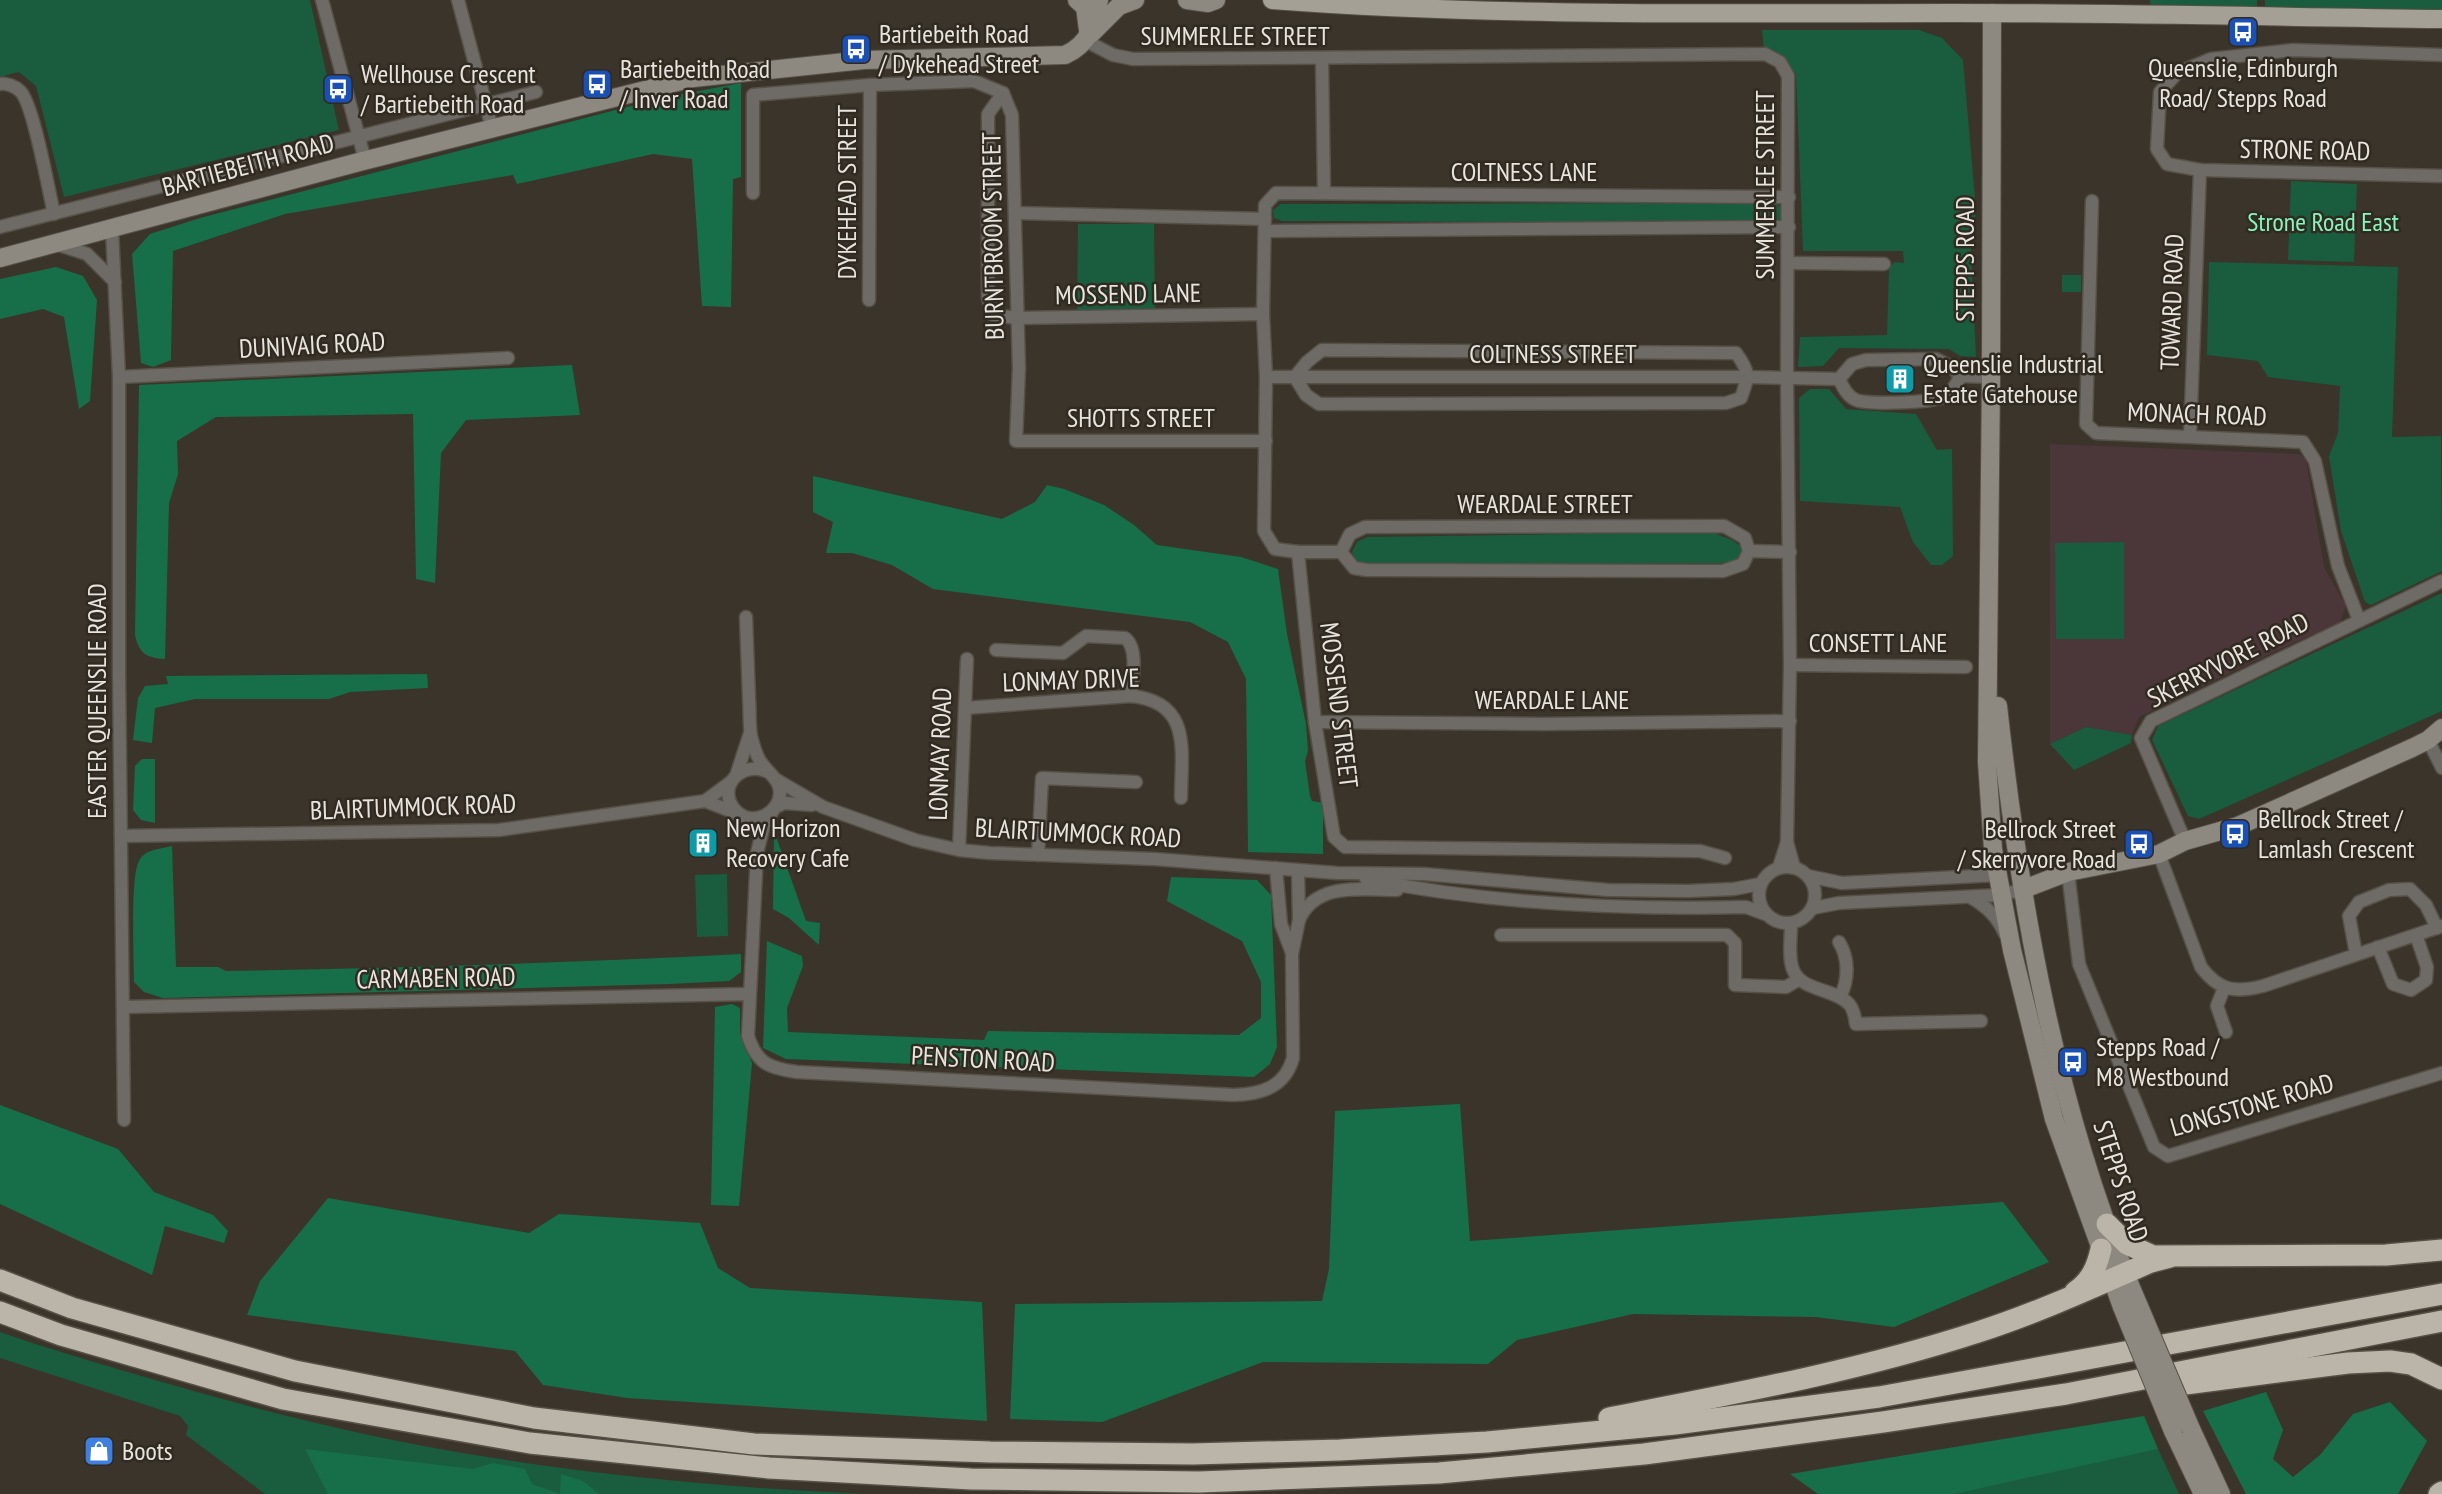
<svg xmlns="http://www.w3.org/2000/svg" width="2442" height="1494" font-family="'PT Sans Narrow',sans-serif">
	<rect width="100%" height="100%" fill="#3a342b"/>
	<path fill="#4b373a" d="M 2050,444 L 2299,454 L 2306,460 L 2324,567 L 2346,606 L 2340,623 L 2282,648 L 2139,717 L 2132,735 L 2086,727 L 2050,744 Z"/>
	<g fill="#1a5c3e">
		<path d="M 0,0 L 310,0 L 339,130 L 64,197 L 36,86 L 19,72 L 0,77 Z"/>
		<path d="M 2150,0 L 2257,0 L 2257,9 L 2150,10 Z"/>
		<path d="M 2265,0 L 2442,0 L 2442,11 L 2265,9 Z"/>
		<path d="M 1762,30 L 1919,30 L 1942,38 L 1963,60 L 1976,210 L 1971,251 L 1976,357 L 1960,356 L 1949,349 L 1839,348 L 1823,366 L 1798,367 L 1800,337 L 1887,335 L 1889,267 L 1895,262 L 1904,263 L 1903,251 L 1803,251 L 1796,74 L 1779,55 L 1764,50 Z"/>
		<path d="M 2291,181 L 2357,184 L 2354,262 L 2288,260 Z"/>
		<path d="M 1773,203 L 1783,208 L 1782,219 L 1775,223 L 1282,221 L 1274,218 L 1273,210 L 1281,204 Z"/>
		<path d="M 1078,224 L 1154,224 L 1155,309 L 1077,310 Z"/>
		<path d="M 2209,262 L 2398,267 L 2392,437 L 2441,436 L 2442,571 L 2371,605 L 2365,602 L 2341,531 L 2329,456 L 2338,433 L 2340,386 L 2268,377 L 2258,361 L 2207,355 Z"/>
		<rect x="2062" y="275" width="19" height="17"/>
		<path d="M 1810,389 L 1829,389 L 1846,409 L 1916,414 L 1937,450 L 1952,449 L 1953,556 L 1942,565 L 1931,565 L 1913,542 L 1900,507 L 1800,501 L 1799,398 Z"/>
		<path d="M 1711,532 L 1732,540 L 1742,547 L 1743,556 L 1736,561 L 1723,563 L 1364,564 L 1356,561 L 1352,552 L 1357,542 L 1367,537 Z"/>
		<path d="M 2124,542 L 2124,639 L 2056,639 L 2055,543 Z"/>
		<path d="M 2442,593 L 2442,711 L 2199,819 L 2188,816 L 2152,740 L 2158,726 Z"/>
		<path d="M 2086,727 L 2132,735 L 2131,743 L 2074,770 L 2050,744 Z"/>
		<path d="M 727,874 L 728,936 L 697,937 L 695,875 Z"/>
		<path d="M 0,1332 C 43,1347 87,1360 131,1373 C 246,1407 362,1437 481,1456 C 608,1477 736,1488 865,1494 L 265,1494 L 186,1435 L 188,1426 L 180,1416 L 0,1358 Z"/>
		<path d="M 2158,1449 L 2179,1494 L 1954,1494 L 1973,1488 Z"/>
	</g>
	<g fill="#176f49">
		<path d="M 741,83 L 741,177 L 733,179 L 731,307 L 702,306 L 692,159 L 653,154 L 517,184 L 513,175 L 285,214 L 173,251 L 171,360 L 153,367 L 141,363 L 132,254 L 150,234 L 200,218 L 662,98 Z"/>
		<path d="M 56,267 L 83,276 L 97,300 L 90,401 L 79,409 L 64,317 L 43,309 L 0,319 L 0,279 Z"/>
		<path d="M 572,365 L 580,415 L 466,420 L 441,453 L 435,583 L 416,579 L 413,414 L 216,417 L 177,441 L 178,474 L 169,503 L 165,659 C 146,658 139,653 135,635 L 139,385 Z"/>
		<path d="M 813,476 L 1002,519 L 1035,502 L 1047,485 L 1064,489 L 1104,505 L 1134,525 L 1157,545 L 1241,557 L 1278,569 L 1287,634 L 1306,724 L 1308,751 L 1305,761 L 1310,796 L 1312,801 L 1323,803 L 1323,854 L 1248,852 L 1246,679 L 1228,642 L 1190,622 L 933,589 L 892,565 L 852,553 L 826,553 L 833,522 L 813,512 Z"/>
		<path d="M 427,674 L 428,688 L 350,692 L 329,699 L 195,699 L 155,708 L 152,743 L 133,740 L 138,698 L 145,686 L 168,684 L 166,676 Z"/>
		<path d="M 142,759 L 155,759 L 155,823 L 141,820 L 133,810 L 135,766 Z"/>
		<path d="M 774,831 L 806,921 L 820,923 L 819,945 L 789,918 L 773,909 Z"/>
		<path d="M 172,846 L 176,967 L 218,967 L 226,971 C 398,968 569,963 741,954 L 741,972 L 729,981 L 669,984 L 163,998 L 144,992 L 134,982 C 134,960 130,877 139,861 C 145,849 160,849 172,846 Z"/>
		<path d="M 1171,877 L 1257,880 L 1271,895 L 1277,1047 L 1270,1064 L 1254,1077 L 786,1059 L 763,1048 L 767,941 L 802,956 L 803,966 L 787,1008 L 788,1032 L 984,1040 L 988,1031 L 1239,1035 L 1261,1018 L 1261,982 L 1242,941 L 1167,901 Z"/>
		<path d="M 732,1004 L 740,1008 L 740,1032 L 752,1063 L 739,1206 L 711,1205 L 715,1007 Z"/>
		<path d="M 1460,1104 L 1470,1241 L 2003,1202 L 2049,1262 L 1894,1327 L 1816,1317 L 1633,1314 L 1517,1340 L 1488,1364 L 1263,1362 L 1102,1422 L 1010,1419 L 1015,1304 L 1322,1301 L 1329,1269 L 1335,1111 Z"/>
		<path d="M 0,1105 L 118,1149 L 154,1192 L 213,1215 L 228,1231 L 224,1243 L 165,1226 L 152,1275 L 0,1204 Z"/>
		<path d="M 328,1198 L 529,1233 L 559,1214 L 700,1223 L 718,1268 L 750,1288 L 982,1302 L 987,1421 L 627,1398 L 543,1385 L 515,1351 L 247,1315 L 260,1281 Z"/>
		<path d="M 2266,1392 L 2283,1430 L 2273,1459 L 2293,1477 L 2320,1455 L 2353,1414 L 2390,1402 L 2427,1441 L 2398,1494 L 2246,1494 L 2203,1411 Z"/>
		<path d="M 2144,1416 L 2158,1449 L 1954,1494 L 1818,1494 L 1790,1474 Z"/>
		<path d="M 305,1449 L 473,1469 L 493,1463 L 525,1469 L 532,1484 L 560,1494 L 328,1494 Z"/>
		<path d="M 561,1474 L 583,1481 L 599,1494 L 560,1494 Z"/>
	</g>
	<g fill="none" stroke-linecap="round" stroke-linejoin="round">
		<g stroke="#565047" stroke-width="15">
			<g id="street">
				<path d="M 322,0 L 365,160"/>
				<path d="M 458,0 L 492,128"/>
				<path d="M 1086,41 L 1113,55 L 1133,59 L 1765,54 L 1780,62 L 1788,76 L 1787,378 L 1790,665 L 1787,842"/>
				<path d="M 2442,55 L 2293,50 L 2211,59 L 2177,73 L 2160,92 L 2157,149 L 2167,164 L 2200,170 L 2442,176"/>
				<path d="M 1322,59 L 1324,193"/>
				<path d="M 0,84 C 6,83 15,86 20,91 C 33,102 49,192 54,214"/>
				<path d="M 1003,93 L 1012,115 L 1019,368 L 1016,441 L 1266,441"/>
				<path d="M 1003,93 L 988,114 L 988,298 L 993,315 L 1017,318 L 1263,314"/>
				<path d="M 753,193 L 753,95 L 870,85 L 974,81 L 1003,93"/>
				<path d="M 2092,201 L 2086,424 L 2096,433 L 2303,442 L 2315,461 L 2338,566 L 2359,620"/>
				<path d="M 1015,213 L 1265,219"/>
				<path d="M 0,227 L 536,92"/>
				<path d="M 112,229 L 119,377 L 119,670 L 124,1120"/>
				<path d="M 1265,231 L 1789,227"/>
				<path d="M 56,244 L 87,254 L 115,282"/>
				<path d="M 1789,263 L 1884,264"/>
				<path d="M 869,300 L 870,85"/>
				<path d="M 1322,350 L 1736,353 C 1750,372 1749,375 1741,398 L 1726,403 L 1319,404 L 1306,395 L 1295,377 L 1307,362 Z"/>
				<path d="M 119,377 L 508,358"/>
				<path d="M 1266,377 L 1748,377 L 1839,379"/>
				<path d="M 1839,379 L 1852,364 L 1866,360 L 1936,359 L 1950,366 L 1961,376 L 1991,377"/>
				<path d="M 1839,379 C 1843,387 1847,396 1856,400 C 1869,405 1939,403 1948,395 C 1953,390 1957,382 1961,376"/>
				<path d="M 2190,436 L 2200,170"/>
				<path d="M 1298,552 L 1341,552 L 1354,568 L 1367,570 L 1723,571 L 1743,564 L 1749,551 L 1790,552"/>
				<path d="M 1341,552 L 1350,534 L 1365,527 L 1724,526 L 1745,538 L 1749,551"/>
				<path d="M 746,617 C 747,644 748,671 749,698 C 750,710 749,724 751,736 C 753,744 756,754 760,761 C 767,772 780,779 780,793 C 779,814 752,827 736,811 C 714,787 743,758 770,773"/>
				<path d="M 996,650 L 1063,653 L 1086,636 L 1125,638 C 1139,648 1132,680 1131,696"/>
				<path d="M 1790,665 L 1966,667"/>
				<path d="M 965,708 L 1131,696 C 1193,702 1181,752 1181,798"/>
				<path d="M 1315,722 L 1543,724 L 1790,721"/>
				<path d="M 2428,740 L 2442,768"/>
				<path d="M 736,776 L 750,733"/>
				<path d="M 775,779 L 823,807 L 915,840 L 959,850 L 990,853 L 1154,859 L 1337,873 L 1424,874 L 1608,890 L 1688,891 L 1734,889 L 1760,884"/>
				<path d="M 705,801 L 732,781"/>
				<path d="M 776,807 L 784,803 L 812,805"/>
				<path d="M 774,809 L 764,825 L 757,853 L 748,1036 C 757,1064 769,1068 797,1072 L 1234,1095 C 1262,1094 1285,1087 1293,1058 L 1292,954 L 1299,920 L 1298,870"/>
				<path d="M 121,836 L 499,830 L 705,801 L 741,815"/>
				<path d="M 2185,841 L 2141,738 L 2151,721 L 2442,581"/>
				<path d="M 959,850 L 967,659"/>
				<path d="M 2159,854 L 2201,967 C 2219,991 2235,993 2263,986 L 2442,926"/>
				<path d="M 1038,855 L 1042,778 L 1136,782"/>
				<path d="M 1725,858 L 1700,851 L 1345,847 L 1334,837 L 1315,722 L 1298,552 L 1275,549 L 1264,531 L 1266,377 L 1263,314 L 1265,205 L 1276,193 L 1789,197"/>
				<circle cx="1787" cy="895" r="28"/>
				<path d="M 1779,867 L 1787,842 L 1794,867"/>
				<path d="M 1276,868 L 1281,924 L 1292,953"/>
				<path d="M 2068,872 L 2079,964 L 2154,1147 L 2168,1156 L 2442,1073"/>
				<path d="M 1808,876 L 1842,883 L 1998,875"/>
				<path d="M 1366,879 C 1490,904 1620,910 1746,907 L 1765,914"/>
				<path d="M 1970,897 C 1986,906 1997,916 2005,934"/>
				<path d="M 1813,908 L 1839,903 L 2001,895 L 2024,889"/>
				<path d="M 1299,920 C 1316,881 1362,890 1397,890"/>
				<path d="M 1791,924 C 1791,936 1789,950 1791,962 C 1795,993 1832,986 1849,1004 C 1854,1009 1855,1018 1856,1024 L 1981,1021"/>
				<path d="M 1501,935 L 1727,935 L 1735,943 L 1735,985 L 1786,987 L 1798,980"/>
				<path d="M 1839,942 C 1849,958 1849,980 1840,997"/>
				<path d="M 2378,947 L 2393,984 L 2411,990 L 2426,980 L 2427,967 L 2416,935"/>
				<path d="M 2356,954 L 2349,916 L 2359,902 L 2389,890 L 2410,889 L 2426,905 L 2437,928"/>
				<path d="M 2224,988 L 2217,1006 L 2226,1032"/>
				<path d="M 123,1007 L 749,994"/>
			</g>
		</g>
		<g stroke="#565047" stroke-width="20">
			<g id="secondary">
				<path d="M 1077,0 L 1085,7 L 1088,30"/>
				<path d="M 1187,0 L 1208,3 L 1216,0"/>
				<path d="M 1992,13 L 1991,377 L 1987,762 L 1993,849 L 2012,950 L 2054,1119 L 2122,1307"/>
				<path d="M 1091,34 L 1119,6 L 1135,0"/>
				<path d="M 0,258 L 359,162 L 693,78 L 864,60 L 1065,55 C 1090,44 1094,24 1099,0"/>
				<path d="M 1998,706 C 2020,907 2057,1117 2138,1304"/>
				<path d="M 2024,889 L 2068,872 L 2159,854 L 2185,841 L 2238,826 L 2412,748 L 2428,740 L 2442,728"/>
				<path d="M 2191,1429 L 2221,1494"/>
				<path d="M 2173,1431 L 2203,1494"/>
			</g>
		</g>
		<g stroke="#565047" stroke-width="20">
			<path id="primary" d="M 1272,0 C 1499,17 1727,13 1954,13 C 2117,13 2279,17 2442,19"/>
		</g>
		<g stroke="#565047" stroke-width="24">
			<g id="highway">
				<path d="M 2107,1224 L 2127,1244 L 2153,1256 L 2386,1255 L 2442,1250"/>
				<path d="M 0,1280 L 72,1308 L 295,1371 L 534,1418 L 754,1444 L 990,1452 L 1193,1454 L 1340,1450 L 1487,1442 L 1675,1424 L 1879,1397 L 2442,1294"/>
				<path d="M 2075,1292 C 2091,1281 2097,1267 2101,1249"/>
				<path d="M 0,1312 L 61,1335 L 283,1399 L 530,1443 L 769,1468 L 971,1479 L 1199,1482 L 1439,1473 L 1644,1454 L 1883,1422 L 2066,1394 L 2442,1321"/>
				<path d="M 2170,1386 L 2348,1363 L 2390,1361 L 2411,1364 L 2442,1379"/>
				<path d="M 1609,1418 C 1733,1394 1858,1371 1978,1332 C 2037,1313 2094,1287 2151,1262 L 2170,1257"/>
				<path d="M 2439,1494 L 2442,1492"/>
			</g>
		</g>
		<use href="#street" stroke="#6e6b66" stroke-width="12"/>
		<use href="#secondary" stroke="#8d8981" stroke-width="18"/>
		<use href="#primary" stroke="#a5a096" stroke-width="18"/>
		<use href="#highway" stroke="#bab5a8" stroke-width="21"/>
		<g stroke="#565047" stroke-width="20" stroke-linecap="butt">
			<g id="secondary-bridge">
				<path d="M 2138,1304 L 2191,1429"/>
				<path d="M 2122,1307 L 2173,1431"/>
			</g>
		</g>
		<use href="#secondary-bridge" stroke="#8d8981" stroke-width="18"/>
	</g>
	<defs>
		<g id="bus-square" transform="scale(1.575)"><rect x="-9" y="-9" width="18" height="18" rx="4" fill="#1a4fb4" stroke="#302a21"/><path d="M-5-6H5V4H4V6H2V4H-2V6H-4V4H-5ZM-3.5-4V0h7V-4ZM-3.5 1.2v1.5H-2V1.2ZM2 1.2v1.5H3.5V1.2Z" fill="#fff"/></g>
		<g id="building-square" transform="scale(1.575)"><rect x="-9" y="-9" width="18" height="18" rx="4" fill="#0f9aa8" stroke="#302a21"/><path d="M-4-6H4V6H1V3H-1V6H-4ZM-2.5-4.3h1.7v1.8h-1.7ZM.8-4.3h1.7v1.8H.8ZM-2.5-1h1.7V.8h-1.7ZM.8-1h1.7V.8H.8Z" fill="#fff"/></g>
		<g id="shop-square" transform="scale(1.575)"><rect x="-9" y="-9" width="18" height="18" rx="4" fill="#3f7fe0" stroke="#302a21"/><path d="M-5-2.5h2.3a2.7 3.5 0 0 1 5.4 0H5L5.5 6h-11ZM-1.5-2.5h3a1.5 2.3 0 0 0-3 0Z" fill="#fff"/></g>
	</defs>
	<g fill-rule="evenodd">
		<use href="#bus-square" x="2243" y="32"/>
		<use href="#bus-square" x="856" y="49"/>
		<use href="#bus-square" x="597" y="84"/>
		<use href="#bus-square" x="338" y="89"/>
		<use href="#building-square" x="1900" y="379"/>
		<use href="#bus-square" x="2235" y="834"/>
		<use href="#building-square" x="703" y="843"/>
		<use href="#bus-square" x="2139" y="844"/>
		<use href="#bus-square" x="2073" y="1062"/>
		<use href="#shop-square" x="99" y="1451"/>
	</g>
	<g text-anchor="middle" stroke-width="5" stroke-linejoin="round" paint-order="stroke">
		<g font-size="26" fill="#e7e3dd" stroke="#302a21" text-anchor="start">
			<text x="879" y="43">Bartiebeith Road<tspan x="879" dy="30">/ Dykehead Street</tspan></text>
			<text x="2243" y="77" text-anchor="middle">Queenslie, Edinburgh<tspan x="2243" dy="30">Road/ Stepps Road</tspan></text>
			<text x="620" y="78">Bartiebeith Road<tspan x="620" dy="30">/ Inver Road</tspan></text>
			<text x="361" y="83">Wellhouse Crescent<tspan x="361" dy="30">/ Bartiebeith Road</tspan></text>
			<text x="1923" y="373">Queenslie Industrial<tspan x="1923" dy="30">Estate Gatehouse</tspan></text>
			<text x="2258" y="828">Bellrock Street /<tspan x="2258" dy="30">Lamlash Crescent</tspan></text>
			<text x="726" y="837">New Horizon<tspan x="726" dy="30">Recovery Cafe</tspan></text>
			<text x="2116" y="838" text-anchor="end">Bellrock Street<tspan x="2116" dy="30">/ Skerryvore Road</tspan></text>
			<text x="2096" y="1056">Stepps Road /<tspan x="2096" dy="30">M8 Westbound</tspan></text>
			<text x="122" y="1460">Boots</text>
		</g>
		<g font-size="26" fill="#e7e3dd" stroke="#302a21">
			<text x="1235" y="45">SUMMERLEE STREET</text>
			<text transform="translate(2305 150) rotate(1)" y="9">STRONE ROAD</text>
			<text transform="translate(248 165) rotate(-15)" y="9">BARTIEBEITH ROAD</text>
			<text x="1524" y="181">COLTNESS LANE</text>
			<text transform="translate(1765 185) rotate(-90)" y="9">SUMMERLEE STREET</text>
			<text transform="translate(847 192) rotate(-90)" y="9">DYKEHEAD STREET</text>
			<text transform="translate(993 236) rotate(-91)" y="9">BURNTBROOM STREET</text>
			<text transform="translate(1965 259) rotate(-90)" y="9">STEPPS ROAD</text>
			<text transform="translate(1128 294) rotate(-1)" y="9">MOSSEND LANE</text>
			<text transform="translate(2172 302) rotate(-88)" y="9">TOWARD ROAD</text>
			<text transform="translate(312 345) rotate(-3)" y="9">DUNIVAIG ROAD</text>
			<text x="1553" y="363">COLTNESS STREET</text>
			<text transform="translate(2197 414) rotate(2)" y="9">MONACH ROAD</text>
			<text x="1141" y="427">SHOTTS STREET</text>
			<text x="1545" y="513">WEARDALE STREET</text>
			<text x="1878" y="652">CONSETT LANE</text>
			<text transform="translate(2228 660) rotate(-27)" y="9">SKERRYVORE ROAD</text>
			<text transform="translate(1071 680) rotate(-2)" y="9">LONMAY DRIVE</text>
			<text x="1552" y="709">WEARDALE LANE</text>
			<text transform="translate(97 701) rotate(-90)" y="9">EASTER QUEENSLIE ROAD</text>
			<text transform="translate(1339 705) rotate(83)" y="9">MOSSEND STREET</text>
			<text transform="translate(940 754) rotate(-88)" y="9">LONMAY ROAD</text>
			<text transform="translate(413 807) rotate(-2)" y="9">BLAIRTUMMOCK ROAD</text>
			<text transform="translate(1078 833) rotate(3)" y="9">BLAIRTUMMOCK ROAD</text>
			<text transform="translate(436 978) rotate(-1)" y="9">CARMABEN ROAD</text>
			<text transform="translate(983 1059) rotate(3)" y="9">PENSTON ROAD</text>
			<text transform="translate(2252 1105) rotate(-16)" y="9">LONGSTONE ROAD</text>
			<text transform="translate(2121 1181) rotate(72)" y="9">STEPPS ROAD</text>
		</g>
		<g font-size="26" fill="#86f5bb" stroke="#302a21">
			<text x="2323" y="231">Strone Road East</text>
		</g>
	</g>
</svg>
